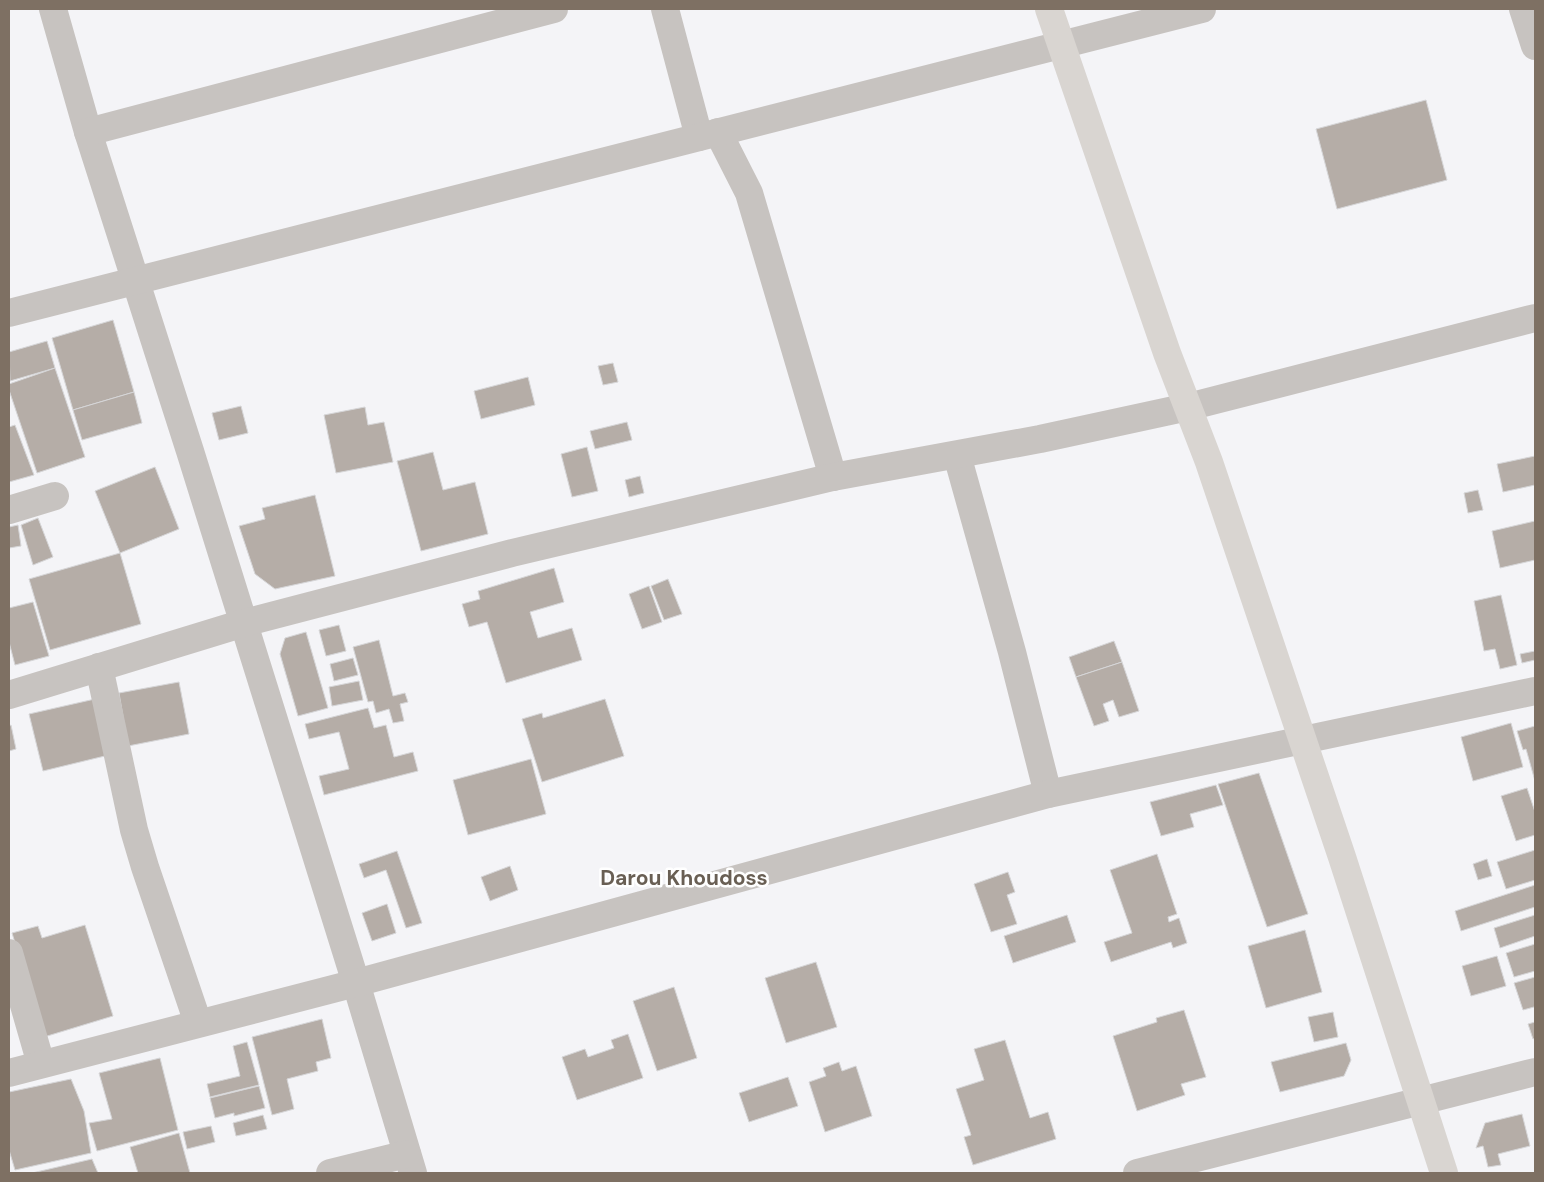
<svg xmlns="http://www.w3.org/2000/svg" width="1544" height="1182" font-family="'DM Sans',sans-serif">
	<rect width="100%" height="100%" fill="#f4f4f7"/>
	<g fill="#b5ada7" stroke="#d6d6d8">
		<path d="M 1426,100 L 1447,180 L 1337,209 L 1316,129 Z"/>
		<path d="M 113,320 L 134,392 L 73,410 L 52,338 Z"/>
		<path d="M 47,341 L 55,368 L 10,381 L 9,352 Z"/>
		<path d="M 613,363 L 618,382 L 603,385 L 598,366 Z"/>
		<path d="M 55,368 L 85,457 L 37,473 L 9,390 L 9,384 Z"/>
		<path d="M 528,377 L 535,405 L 481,419 L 474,391 Z"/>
		<path d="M 134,392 L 142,423 L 82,440 L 73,410 Z"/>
		<path d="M 241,406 L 248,433 L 219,440 L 212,413 Z"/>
		<path d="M 365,407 L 368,425 L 384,422 L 393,462 L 336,473 L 324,415 Z"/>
		<path d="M 627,422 L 632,440 L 595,449 L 590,431 Z"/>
		<path d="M 15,425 L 34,475 L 9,482 L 9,427 Z"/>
		<path d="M 587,447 L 598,491 L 572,497 L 561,454 Z"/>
		<path d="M 433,452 L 443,490 L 475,482 L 488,534 L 421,551 L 397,461 Z"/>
		<path d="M 1535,456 L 1535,485 L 1503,492 L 1497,464 Z"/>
		<path d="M 155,467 L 179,529 L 120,553 L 95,491 Z"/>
		<path d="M 640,476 L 644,493 L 629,497 L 625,480 Z"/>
		<path d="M 1478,490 L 1483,510 L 1468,513 L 1464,493 Z"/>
		<path d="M 315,495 L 335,576 L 275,589 L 255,574 L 239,526 L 265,519 L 262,508 Z"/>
		<path d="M 38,518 L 53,557 L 33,565 L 21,525 Z"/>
		<path d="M 1535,521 L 1535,560 L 1500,568 L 1492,531 Z"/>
		<path d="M 18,525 L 21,546 L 9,548 L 9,527 Z"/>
		<path d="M 120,553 L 141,624 L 50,650 L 29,579 Z"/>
		<path d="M 554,568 L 564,602 L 530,612 L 538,638 L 572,628 L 582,660 L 506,683 L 487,622 L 469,627 L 462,604 L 480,599 L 478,591 Z"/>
		<path d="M 668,579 L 682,614 L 664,620 L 651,586 Z"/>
		<path d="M 649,586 L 662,622 L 642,629 L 629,594 Z"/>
		<path d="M 1501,595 L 1517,665 L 1500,669 L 1495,649 L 1484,651 L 1474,601 Z"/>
		<path d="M 33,602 L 49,656 L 15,665 L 9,642 L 9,608 Z"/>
		<path d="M 339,625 L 346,651 L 326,656 L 319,630 Z"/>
		<path d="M 306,632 L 328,708 L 298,716 L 280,654 L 285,638 Z"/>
		<path d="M 379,640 L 393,696 L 405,693 L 408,702 L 400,704 L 404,721 L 393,723 L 389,709 L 376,713 L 373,701 L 368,702 L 353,647 Z"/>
		<path d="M 1114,641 L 1122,662 L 1076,677 L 1069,657 Z"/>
		<path d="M 1535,651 L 1535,660 L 1522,663 L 1520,654 Z"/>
		<path d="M 353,658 L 358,675 L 334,681 L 330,664 Z"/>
		<path d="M 1122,662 L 1139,711 L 1119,717 L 1113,700 L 1103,704 L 1109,721 L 1094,726 L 1076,677 Z"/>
		<path d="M 359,681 L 363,700 L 332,706 L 329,687 Z"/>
		<path d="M 179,682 L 189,734 L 128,746 L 119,693 Z"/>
		<path d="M 95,699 L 109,755 L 43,771 L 29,714 Z"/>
		<path d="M 605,699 L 624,756 L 542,782 L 522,719 L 542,713 L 543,718 Z"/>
		<path d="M 368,708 L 374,728 L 386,725 L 394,757 L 413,752 L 418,771 L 324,795 L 319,776 L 349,769 L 339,732 L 309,739 L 305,724 Z"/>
		<path d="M 1511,723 L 1523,767 L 1473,781 L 1461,737 Z"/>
		<path d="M 11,725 L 16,749 L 9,751 L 9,726 Z"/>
		<path d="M 1535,726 L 1535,781 L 1526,749 L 1523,750 L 1517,731 Z"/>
		<path d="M 531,759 L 546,814 L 468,835 L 453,780 Z"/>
		<path d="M 1259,773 L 1308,914 L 1267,927 L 1218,784 Z"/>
		<path d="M 1216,785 L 1223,805 L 1190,814 L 1194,827 L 1161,836 L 1150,802 Z"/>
		<path d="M 1527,788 L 1535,812 L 1535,835 L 1516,841 L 1501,796 Z"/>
		<path d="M 1535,850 L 1535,880 L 1506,889 L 1497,862 Z"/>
		<path d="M 397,851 L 422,923 L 406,928 L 386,870 L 364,878 L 359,864 Z"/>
		<path d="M 1157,854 L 1177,914 L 1168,917 L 1169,922 L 1179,918 L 1187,943 L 1173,948 L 1171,942 L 1111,962 L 1104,942 L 1132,933 L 1110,870 Z"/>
		<path d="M 1487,859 L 1492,876 L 1478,880 L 1473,864 Z"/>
		<path d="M 510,866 L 518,890 L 490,901 L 481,877 Z"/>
		<path d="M 1008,872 L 1015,892 L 1007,895 L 1017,924 L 991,932 L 974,884 Z"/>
		<path d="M 1535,885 L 1535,907 L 1461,931 L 1455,911 Z"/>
		<path d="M 387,904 L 396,933 L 372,941 L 362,913 Z"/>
		<path d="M 1067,915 L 1076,942 L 1013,963 L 1004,936 Z"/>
		<path d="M 1535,915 L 1535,936 L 1500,948 L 1494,928 Z"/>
		<path d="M 85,925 L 113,1016 L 44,1037 L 12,933 L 38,926 L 42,938 Z"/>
		<path d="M 1305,930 L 1322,992 L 1266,1008 L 1248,946 Z"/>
		<path d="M 1535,944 L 1535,971 L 1514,977 L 1506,953 Z"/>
		<path d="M 1497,956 L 1506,986 L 1471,996 L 1462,966 Z"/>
		<path d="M 816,962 L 837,1027 L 786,1043 L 765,978 Z"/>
		<path d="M 1535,977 L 1535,1009 L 1534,1007 L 1523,1010 L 1514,983 Z"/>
		<path d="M 674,987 L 697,1058 L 657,1071 L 633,1001 Z"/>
		<path d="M 1184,1010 L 1206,1077 L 1181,1084 L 1185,1095 L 1137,1111 L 1113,1036 L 1157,1022 L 1156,1018 Z"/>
		<path d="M 1333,1012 L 1338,1037 L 1314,1042 L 1308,1017 Z"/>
		<path d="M 322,1019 L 331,1058 L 316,1062 L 318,1071 L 287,1079 L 294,1109 L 272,1115 L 252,1037 Z"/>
		<path d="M 1535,1022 L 1535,1038 L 1533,1039 L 1528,1024 Z"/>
		<path d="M 628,1034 L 643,1078 L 577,1100 L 562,1057 L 585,1049 L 588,1057 L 614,1048 L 611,1040 Z"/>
		<path d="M 1005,1040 L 1030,1118 L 1048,1112 L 1056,1139 L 973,1165 L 964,1137 L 971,1135 L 956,1089 L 984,1080 L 974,1049 Z"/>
		<path d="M 247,1042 L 259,1085 L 210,1097 L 207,1084 L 240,1076 L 233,1046 Z"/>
		<path d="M 1346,1043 L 1351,1060 L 1344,1076 L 1280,1092 L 1271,1062 Z"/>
		<path d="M 160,1058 L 178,1130 L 97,1151 L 89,1123 L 112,1119 L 99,1073 Z"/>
		<path d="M 839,1062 L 842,1071 L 856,1066 L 872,1116 L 825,1132 L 809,1082 L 826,1076 L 823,1068 Z"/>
		<path d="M 788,1077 L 798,1106 L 749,1122 L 739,1093 Z"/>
		<path d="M 71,1079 L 84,1111 L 91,1153 L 15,1170 L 9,1150 L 9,1092 Z"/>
		<path d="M 259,1086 L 265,1108 L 234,1116 L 234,1113 L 215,1118 L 210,1098 Z"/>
		<path d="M 1522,1114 L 1530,1146 L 1498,1154 L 1501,1165 L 1488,1167 L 1483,1146 L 1476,1148 L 1485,1123 Z"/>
		<path d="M 263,1115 L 267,1129 L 236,1136 L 233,1123 Z"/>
		<path d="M 211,1126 L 215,1142 L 187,1149 L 183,1132 Z"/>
		<path d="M 179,1133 L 190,1173 L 138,1173 L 130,1147 Z"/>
		<path d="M 92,1159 L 98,1173 L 32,1173 Z"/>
	</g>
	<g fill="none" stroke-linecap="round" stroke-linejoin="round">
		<g stroke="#c7c3c0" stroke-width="28">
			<path d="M 53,9 L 88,132 L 190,451 L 356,983 L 413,1173"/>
			<path d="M 665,9 L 699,137"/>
			<path d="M 1523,9 L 1535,46"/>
			<path d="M 88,132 L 554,9"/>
			<path d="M 718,132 L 749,193 L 833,477"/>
			<path d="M 9,313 L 1202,9"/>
			<path d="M 957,455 L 1012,652 L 1048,794"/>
			<path d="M 9,510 L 55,496"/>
			<path d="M 99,667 L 134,830 L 145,867 L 198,1023"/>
			<path d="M 9,695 L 244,623 L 512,553 L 833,477 L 1040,439 L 1188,407 L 1535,318"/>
			<path d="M 9,953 L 41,1064"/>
			<path d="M 9,1073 L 356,983 L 1048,794 L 1535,691"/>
			<path d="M 330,1173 L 407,1154"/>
			<path d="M 1137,1173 L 1535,1072"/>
		</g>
		<path stroke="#d9d5d1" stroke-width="28" d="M 1049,9 L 1167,353 L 1209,462 L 1342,857 L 1444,1173"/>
	</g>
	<g text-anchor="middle" stroke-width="5" stroke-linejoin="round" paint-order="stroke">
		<g font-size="21" font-weight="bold" fill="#695f54" stroke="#fff">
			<text x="684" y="885">Darou Khoudoss</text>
		</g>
	</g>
	<rect width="1544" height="1182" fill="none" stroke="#7e7063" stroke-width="20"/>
</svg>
